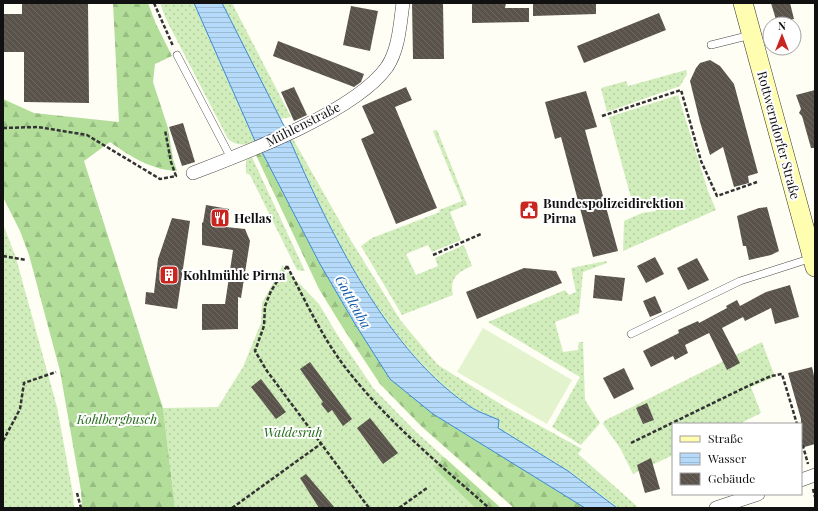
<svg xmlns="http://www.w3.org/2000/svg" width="818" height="511" font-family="'Playfair Display',serif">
	<defs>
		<pattern id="grass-dots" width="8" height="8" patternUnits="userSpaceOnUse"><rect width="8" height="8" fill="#d0edbb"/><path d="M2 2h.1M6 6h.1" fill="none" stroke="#b2caa0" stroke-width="1.8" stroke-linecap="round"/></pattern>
		<pattern id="forest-firs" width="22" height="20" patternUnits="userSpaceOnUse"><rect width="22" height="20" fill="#b2de99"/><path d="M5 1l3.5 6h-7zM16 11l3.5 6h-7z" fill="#98bd83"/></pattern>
		<pattern id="water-rules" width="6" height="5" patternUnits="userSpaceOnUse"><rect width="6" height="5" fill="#b6daf9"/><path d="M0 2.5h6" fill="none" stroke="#9bbad4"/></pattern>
		<pattern id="building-back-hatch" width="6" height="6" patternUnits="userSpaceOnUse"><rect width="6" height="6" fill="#5a534c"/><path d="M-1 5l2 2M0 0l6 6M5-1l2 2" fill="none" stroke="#6d6762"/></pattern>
	</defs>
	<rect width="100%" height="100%" fill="#fffef5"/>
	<g fill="url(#grass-dots)">
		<path d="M 160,3 L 194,3 L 255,141 C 245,146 237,146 228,139 L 166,19 Z"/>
		<path d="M 222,3 L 232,3 L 291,117 L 280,119 Z"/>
		<path d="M 686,70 L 687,74 L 680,86 L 607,112 L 601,88 L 626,81 L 628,86 Z"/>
		<path d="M 678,95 L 708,191 L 716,210 L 623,251 L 624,221 L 642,213 L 656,211 L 655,201 L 638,201 L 631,198 L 609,117 Z"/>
		<path d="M 437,130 L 467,205 L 450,212 L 461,240 L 432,252 L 428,245 L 406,254 L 416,275 L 438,266 L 435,258 L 464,245 L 472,266 C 458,272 449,278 453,295 L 402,315 L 361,246 L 372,238 L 440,212 L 439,210 L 462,201 L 433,131 Z"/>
		<path d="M 293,139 L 347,234 L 401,321 L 438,365 L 502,405 L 582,449 L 578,454 L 639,508 L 617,508 L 568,471 L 498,428 L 498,420 C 490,416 481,413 473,408 C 389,354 329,231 290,140 Z"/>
		<path d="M 251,155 L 305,271 L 297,270 L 250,175 L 246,173 L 246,161 Z"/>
		<path d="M 3,224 L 16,258 L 57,407 L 73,494 L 74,508 L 3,508 Z"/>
		<path d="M 606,261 L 607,263 L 583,272 L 579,313 L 555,322 L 563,352 L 578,350 L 579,342 L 583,342 L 585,400 L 600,423 L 581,445 L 552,427 L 580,377 L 488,322 L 565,290 L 569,295 L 576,292 L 571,268 Z"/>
		<path d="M 283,265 L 286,274 L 288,272 L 319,304 L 338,336 L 374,389 L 415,431 L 444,457 L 434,468 L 475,508 L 175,508 L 163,408 L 218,407 L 243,367 L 261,323 L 262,303 Z"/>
		<path d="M 762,342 L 775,377 L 751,387 L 761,413 L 739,424 L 673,424 L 673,455 L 633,474 L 620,448 L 603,424 L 604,421 Z"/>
	</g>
	<g fill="url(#forest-firs)">
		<path d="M 113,3 L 148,3 L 156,24 L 172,56 L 155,64 L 153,82 L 168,128 L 173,159 L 177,171 C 152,170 131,157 110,142 L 84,161 L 163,408 L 175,508 L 82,508 L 81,491 L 60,371 L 29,255 L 20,231 L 3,197 L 3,99 L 34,113 L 119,122 Z"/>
		<path d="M 261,150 L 320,264 L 355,324 L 390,379 L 585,508 L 514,508 L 421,426 L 380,384 L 343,328 L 319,289 L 255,153 Z"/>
		<path d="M 444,457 L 501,508 L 475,508 L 434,468 Z"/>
	</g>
	<path fill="#e3f3cd" d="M 483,328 L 572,380 L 547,424 L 457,372 Z"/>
	<g fill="url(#water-rules)" stroke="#3989d4">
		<path d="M 194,3 L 222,3 L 285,128 L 255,141 Z"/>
		<path d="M 289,138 C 328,228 388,355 474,409 C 481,413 490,416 499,420 L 498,428 L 568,471 L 617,508 L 585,508 L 433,414 L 390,379 L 355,324 L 320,264 L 261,150 Z"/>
	</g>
	<g fill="url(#building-back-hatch)">
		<path d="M 22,3 L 88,3 L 89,103 L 24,102 L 24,52 L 3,52 L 3,14 L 22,14 Z"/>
		<path d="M 412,3 L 443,3 L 444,59 L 413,59 Z"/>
		<path d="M 472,3 L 506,3 L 505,8 L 529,8 L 529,22 L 472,23 Z"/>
		<path d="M 533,3 L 596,3 L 596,14 L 533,16 Z"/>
		<path d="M 771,3 L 790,3 L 794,19 L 777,23 Z"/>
		<path d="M 351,6 L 378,11 L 370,51 L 343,45 Z"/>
		<path d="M 659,13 L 666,30 L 584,63 L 577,46 Z"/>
		<path d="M 278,41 L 364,74 L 361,82 L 354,87 L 273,56 Z"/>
		<path d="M 710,60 L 720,66 L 734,84 L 758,173 L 748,176 L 749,183 L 734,187 L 723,147 L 710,155 L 700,122 L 690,81 L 696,68 L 700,63 Z"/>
		<path d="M 294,87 L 307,115 L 294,121 L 281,92 Z"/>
		<path d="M 406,87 L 412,100 L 395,107 L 437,208 L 396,224 L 361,139 L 374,133 L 362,106 Z"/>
		<path d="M 815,90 L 815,148 L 811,148 L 802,116 L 799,113 L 801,109 L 796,95 Z"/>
		<path d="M 586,91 L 597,127 L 585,130 L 618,251 L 593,257 L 561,137 L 555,139 L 545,102 Z"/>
		<path d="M 183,123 L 195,162 L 182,166 L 169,127 Z"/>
		<path d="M 206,205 L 229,209 L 226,227 L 245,229 L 250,241 L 241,298 L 238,297 L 238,329 L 202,330 L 202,304 L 225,304 L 233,250 L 202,245 L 202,222 L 203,223 Z"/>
		<path d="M 767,207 L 779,251 L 771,255 L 749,260 L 746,246 L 743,246 L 737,216 L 759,208 Z"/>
		<path d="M 172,218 L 190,221 L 177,309 L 145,304 L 146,292 L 154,293 L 158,259 Z"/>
		<path d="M 655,257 L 664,274 L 646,283 L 637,266 Z"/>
		<path d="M 697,258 L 709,280 L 688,290 L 677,268 Z"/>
		<path d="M 524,268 L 556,271 L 562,283 L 477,319 L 466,292 Z"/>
		<path d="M 595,275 L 625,278 L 622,301 L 593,298 Z"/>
		<path d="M 790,285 L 799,317 L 775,324 L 771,308 L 745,321 L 743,317 L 722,328 L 740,363 L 727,370 L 709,333 L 685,345 L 688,353 L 675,360 L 673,356 L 651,367 L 643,351 L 679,333 L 678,330 L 698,321 L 699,323 L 727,308 L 726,306 L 737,300 L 740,306 L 766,292 Z"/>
		<path d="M 655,296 L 662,312 L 650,317 L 643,301 Z"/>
		<path d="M 310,362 L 352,419 L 343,426 L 332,410 L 328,413 L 321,404 L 323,402 L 300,369 Z"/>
		<path d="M 812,367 L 815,380 L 815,444 L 801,448 L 801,419 L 788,373 Z"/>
		<path d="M 624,368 L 634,389 L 614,399 L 603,378 Z"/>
		<path d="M 261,379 L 286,412 L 276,419 L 251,387 Z"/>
		<path d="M 647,403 L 654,420 L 643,424 L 636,408 Z"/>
		<path d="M 370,418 L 398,453 L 383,464 L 357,428 Z"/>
		<path d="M 651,458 L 660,489 L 645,493 L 637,465 Z"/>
		<path d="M 306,474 L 335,508 L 319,508 L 300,478 Z"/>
	</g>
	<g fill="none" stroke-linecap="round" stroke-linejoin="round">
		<g stroke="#444" stroke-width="8">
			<g id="service">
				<path d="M 711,45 L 751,35"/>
				<path d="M 177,55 L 231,158"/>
				<path d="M 631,334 L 740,281 L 812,258"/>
			</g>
		</g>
		<g stroke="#444" stroke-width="14">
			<g id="minor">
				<path d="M 193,173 C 245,153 355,112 387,67 C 399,49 400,24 403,3"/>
				<path d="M 801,480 L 815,475"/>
				<path d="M 716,508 L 758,494"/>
			</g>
		</g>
		<g stroke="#333" stroke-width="20">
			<path id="secondary" d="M 743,3 L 815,267"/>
		</g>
		<g stroke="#333" stroke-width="2.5" stroke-dasharray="4 2" stroke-linecap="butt">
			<path d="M 154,3 L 173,46"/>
			<path d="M 602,116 L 681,90 L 701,161 L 717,196 L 757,182"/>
			<path d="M 3,128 L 38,127 L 87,135 L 160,179 L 176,176 L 171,162 L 165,130"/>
			<path d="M 433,255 L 481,234"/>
			<path d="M 3,256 L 26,260"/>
			<path d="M 287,266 C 304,298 320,333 342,363 C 383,418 438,463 489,508"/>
			<path d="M 287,266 L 271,291 L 265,306 L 264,326 L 255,351 L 267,371 L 369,508"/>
			<path d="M 801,439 L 808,464"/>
			<path d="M 3,441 L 20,409 L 24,383 L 56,372"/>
			<path d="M 631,443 L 748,386 L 771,376 L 782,374 L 797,424"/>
			<path d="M 813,489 L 815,497"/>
			<path d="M 77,493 L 81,508"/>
			<path d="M 232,508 L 322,443"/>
			<path d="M 399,508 L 427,488"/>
		</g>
		<use href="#service" stroke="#fff" stroke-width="7"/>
		<use href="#minor" stroke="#fff" stroke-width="13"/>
		<use href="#secondary" stroke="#fffdb0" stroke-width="19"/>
	</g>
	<defs>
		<g id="civic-square" transform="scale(1)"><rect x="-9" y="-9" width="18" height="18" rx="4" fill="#c92620" stroke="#fff"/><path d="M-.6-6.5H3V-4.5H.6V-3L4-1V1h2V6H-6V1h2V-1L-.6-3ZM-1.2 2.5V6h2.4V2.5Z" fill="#fff"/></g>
		<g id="restaurant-square" transform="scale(1)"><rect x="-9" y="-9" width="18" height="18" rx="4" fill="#c92620" stroke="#fff"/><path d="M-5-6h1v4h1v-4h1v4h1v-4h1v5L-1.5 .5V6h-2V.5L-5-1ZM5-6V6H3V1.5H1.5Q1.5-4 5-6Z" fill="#fff"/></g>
		<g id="building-square" transform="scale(1)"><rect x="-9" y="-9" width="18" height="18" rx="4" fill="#c92620" stroke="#fff"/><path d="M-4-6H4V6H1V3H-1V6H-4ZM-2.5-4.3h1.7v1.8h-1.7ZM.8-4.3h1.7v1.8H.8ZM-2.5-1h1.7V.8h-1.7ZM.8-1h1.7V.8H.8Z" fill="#fff"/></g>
	</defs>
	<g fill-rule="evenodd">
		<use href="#civic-square" x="529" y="210"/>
		<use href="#restaurant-square" x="220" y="218"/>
		<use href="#building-square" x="169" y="275"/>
	</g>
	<g text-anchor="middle" stroke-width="4" stroke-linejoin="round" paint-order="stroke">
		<g font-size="13" fill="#111" stroke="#fff">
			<text transform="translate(303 124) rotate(-27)" y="5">Mühlenstraße</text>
			<text transform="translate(779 135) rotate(75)" y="5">Rottwerndorfer Straße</text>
		</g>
		<g font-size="13" font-weight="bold" fill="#111" stroke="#fff" text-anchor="start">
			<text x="543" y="208">Bundespolizeidirektion<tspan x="543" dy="15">Pirna</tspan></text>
			<text x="234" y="223">Hellas</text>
			<text x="183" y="280">Kohlmühle Pirna</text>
		</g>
		<g font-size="13" font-style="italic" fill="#266d1c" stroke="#fff">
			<text x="117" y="424">Kohlbergbusch</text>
			<text x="293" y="437">Waldesruh</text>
		</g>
		<g font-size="14" font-style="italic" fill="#125bab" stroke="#fff">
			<text transform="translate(353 302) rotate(61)" y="5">Gottleuba</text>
		</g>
	</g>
	<rect width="818" height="511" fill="none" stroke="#111111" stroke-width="8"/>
	<rect x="672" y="423" width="130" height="72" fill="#ffffff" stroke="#a0a0a0"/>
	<rect x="680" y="436" width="20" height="6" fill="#fffdb0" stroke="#a0a0a0"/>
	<text x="708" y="443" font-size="12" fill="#111111">Straße</text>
	<rect x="680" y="453" width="20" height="12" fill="url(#water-rules)" stroke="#a0a0a0"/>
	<text x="708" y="463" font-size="12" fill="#111111">Wasser</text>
	<rect x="680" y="473" width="20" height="12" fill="url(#building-back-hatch)" stroke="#a0a0a0"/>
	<text x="708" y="483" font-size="12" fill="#111111">Gebäude</text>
	<g transform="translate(782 36)"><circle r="19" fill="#ffffff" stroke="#a0a0a0"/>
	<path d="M0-3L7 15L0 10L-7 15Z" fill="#c92620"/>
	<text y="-6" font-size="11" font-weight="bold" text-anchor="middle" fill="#111111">N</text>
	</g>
</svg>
